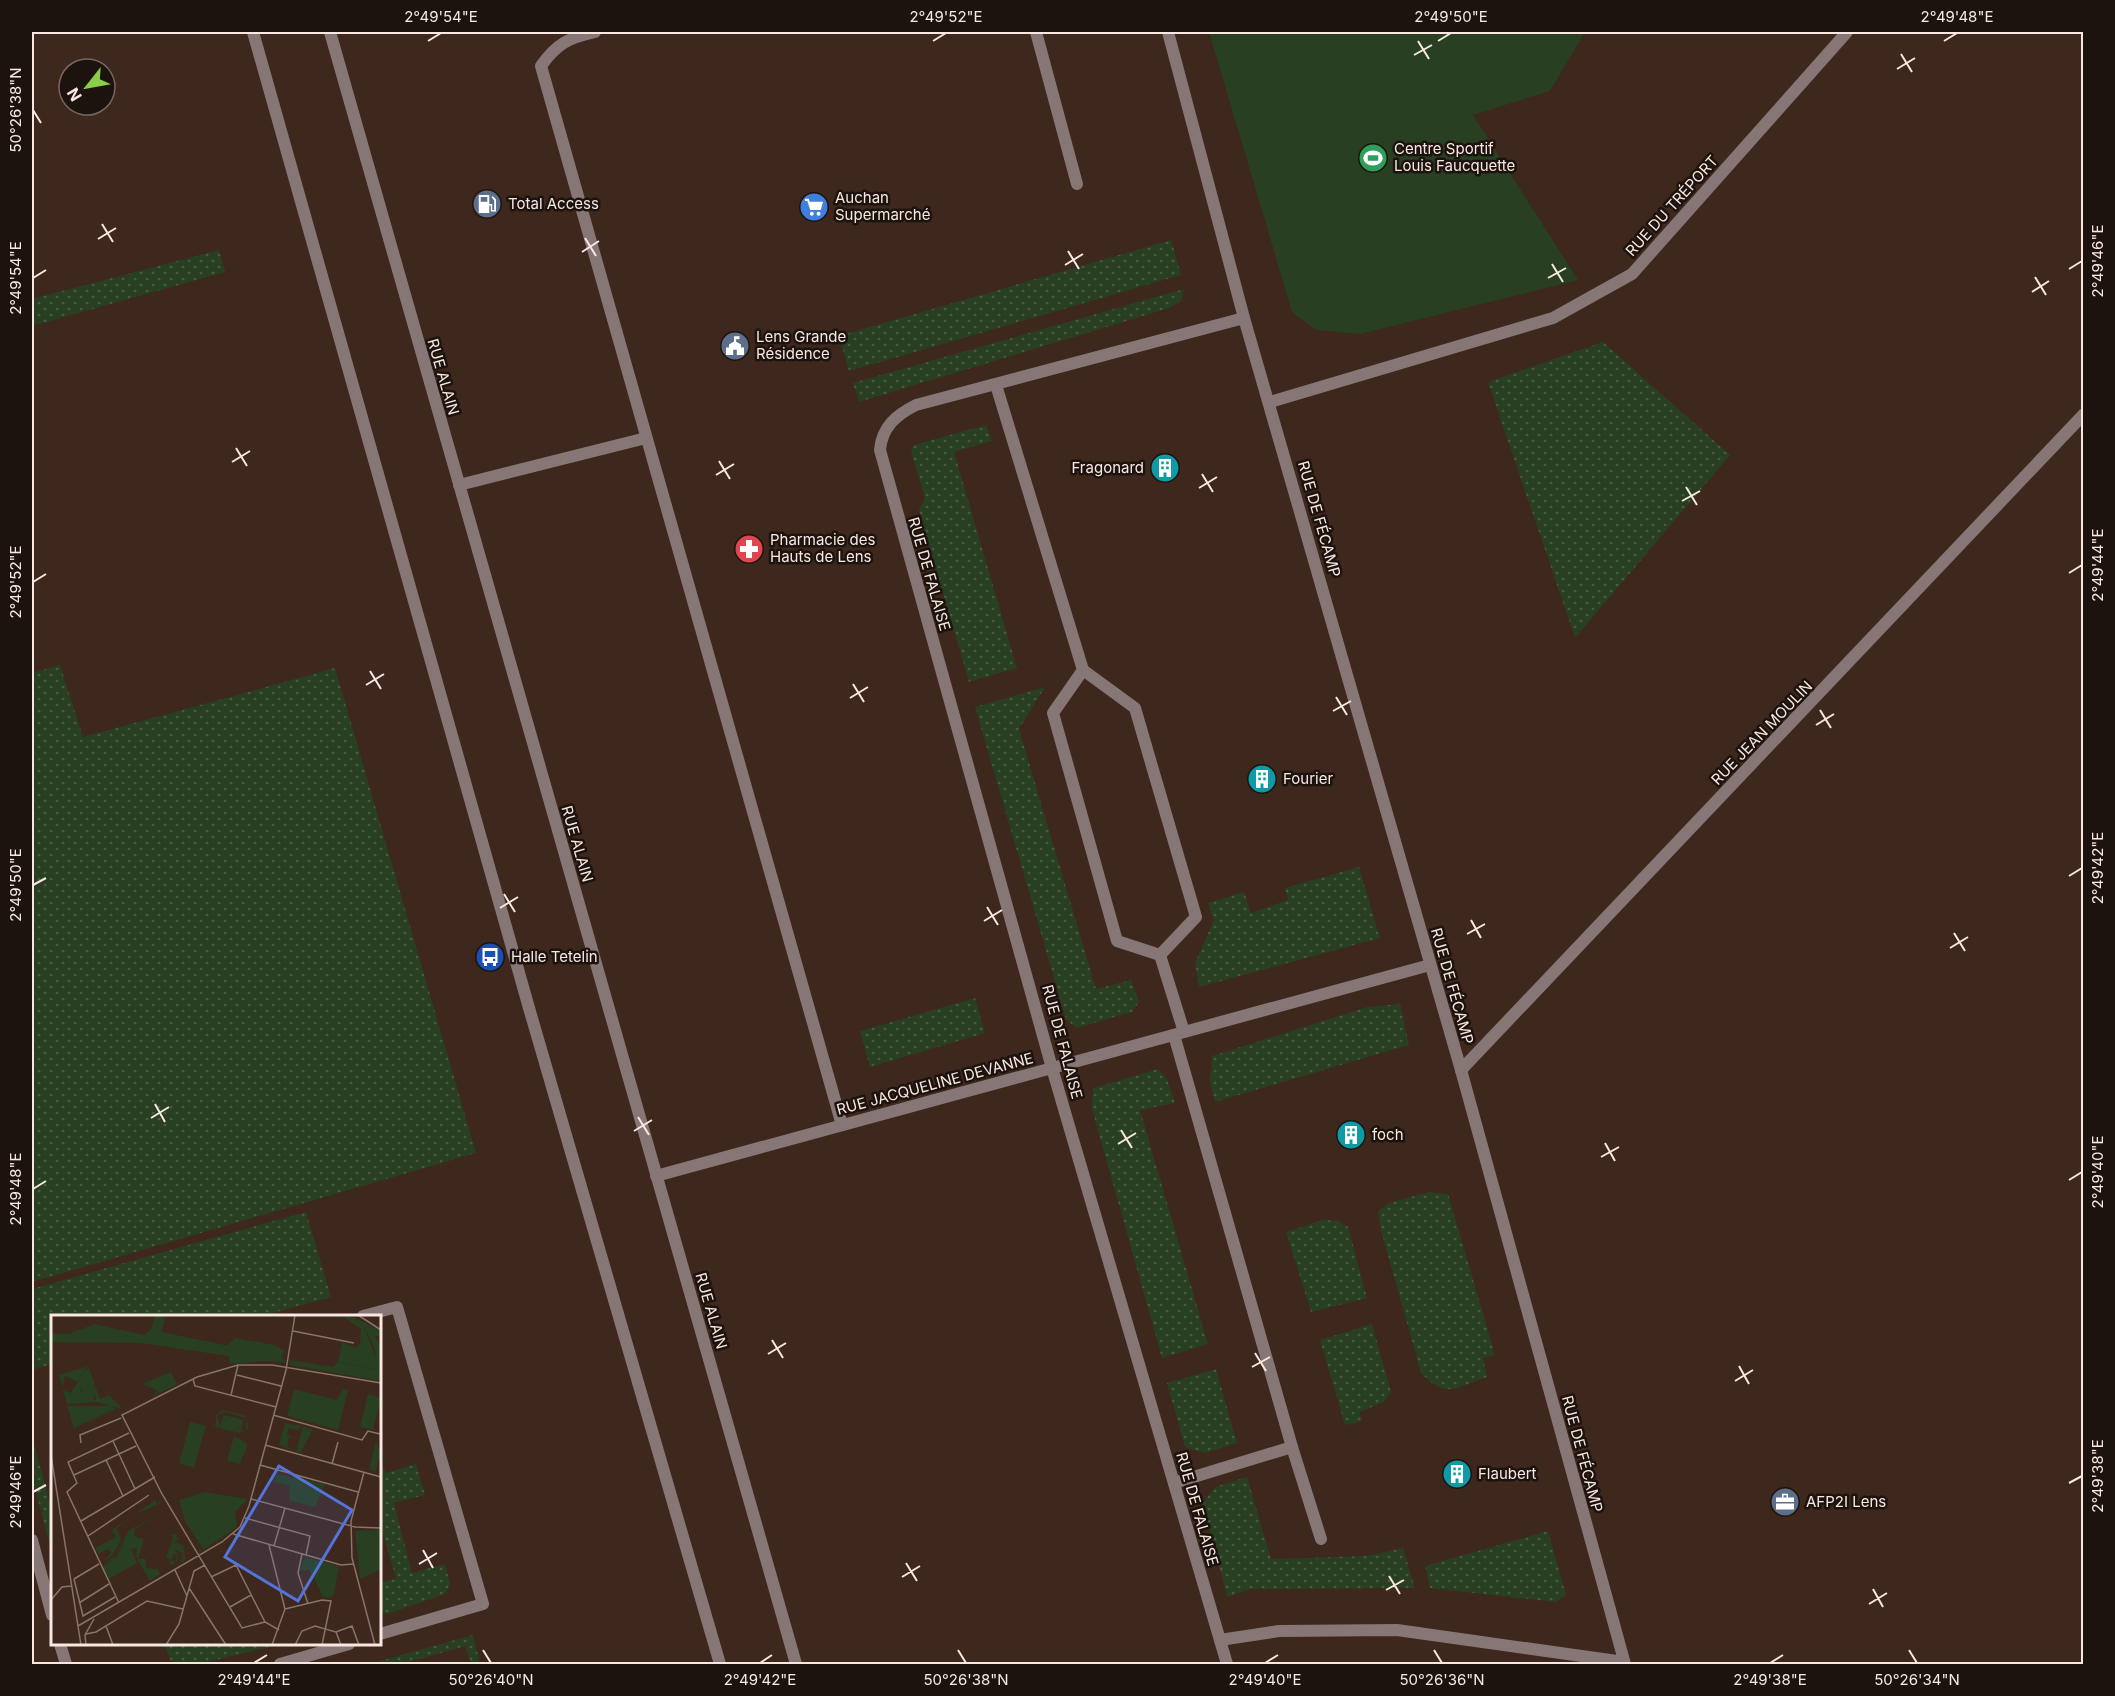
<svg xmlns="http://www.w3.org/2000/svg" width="2115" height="1696" font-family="Inter,sans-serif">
	<defs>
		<pattern id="green-dots" width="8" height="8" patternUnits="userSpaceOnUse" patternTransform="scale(1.5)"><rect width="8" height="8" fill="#283f21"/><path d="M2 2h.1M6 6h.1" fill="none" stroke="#485b41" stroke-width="1.8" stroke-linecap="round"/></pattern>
	</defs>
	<rect width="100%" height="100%" fill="#3e271c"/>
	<g fill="url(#green-dots)">
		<path d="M 1171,240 L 1181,275 L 849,371 L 839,336 Z"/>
		<path d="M 219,250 L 225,272 L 32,326 L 32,299 Z"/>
		<path d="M 1184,289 L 1181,301 L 1169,308 L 859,402 L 853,383 Z"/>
		<path d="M 1603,342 L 1730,455 L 1575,638 L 1488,382 Z"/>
		<path d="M 986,425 L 992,441 L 954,452 L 1017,668 L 969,682 L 919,510 L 925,498 L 911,452 L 914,445 Z"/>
		<path d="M 60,665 L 83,737 L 335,668 L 476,1153 L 32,1282 L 32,673 Z"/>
		<path d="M 1045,687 L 1019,729 L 1096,989 L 1131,980 L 1139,1002 L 1132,1012 L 1076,1028 L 1066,1019 L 975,707 Z"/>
		<path d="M 1359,867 L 1380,938 L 1199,987 L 1195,963 L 1214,920 L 1208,903 L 1244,892 L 1251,913 L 1288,900 L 1285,888 Z"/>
		<path d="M 975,998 L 985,1033 L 870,1067 L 860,1031 Z"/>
		<path d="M 1400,1004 L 1409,1045 L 1215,1102 L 1210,1082 L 1212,1056 L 1367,1007 Z"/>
		<path d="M 1158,1069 L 1167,1079 L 1175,1103 L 1140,1110 L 1208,1344 L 1162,1358 L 1092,1109 L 1093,1088 Z"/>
		<path d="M 1429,1192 L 1448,1194 L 1495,1355 L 1483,1358 L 1487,1377 C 1457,1387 1446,1400 1421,1373 L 1381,1230 L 1378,1211 L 1389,1203 Z"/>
		<path d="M 306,1212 L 331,1297 L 262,1316 L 52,1316 L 52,1364 L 32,1370 L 32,1289 Z"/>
		<path d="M 1323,1220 L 1338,1221 L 1348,1227 L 1367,1298 L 1311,1312 L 1286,1232 Z"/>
		<path d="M 1372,1324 L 1391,1392 L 1384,1402 L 1359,1412 L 1362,1421 L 1345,1425 L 1320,1340 Z"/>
		<path d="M 1216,1369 L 1237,1443 L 1205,1453 L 1185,1447 L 1167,1383 Z"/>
		<path d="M 32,1435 L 52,1512 L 52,1544 L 50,1545 L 32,1478 Z"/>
		<path d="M 380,1453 L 385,1473 L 416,1464 L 425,1495 L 394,1503 L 412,1573 L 445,1564 L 450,1584 L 445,1594 L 387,1614 L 380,1612 L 380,1583 L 396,1578 L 380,1524 Z"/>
		<path d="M 1247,1477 L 1271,1559 L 1367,1556 L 1403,1548 L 1415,1588 L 1251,1589 L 1227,1597 L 1203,1503 L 1215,1487 Z"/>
		<path d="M 1548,1531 L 1566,1595 L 1556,1602 L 1430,1588 L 1425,1566 Z"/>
		<path d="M 473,1635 L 480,1664 L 471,1664 L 465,1646 L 402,1664 L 369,1664 Z"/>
		<path d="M 164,1644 L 280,1644 L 200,1664 L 172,1664 Z"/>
	</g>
	<path fill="#283f21" d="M 1209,32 L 1585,32 L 1550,91 L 1473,115 L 1578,280 L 1360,334 L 1316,330 L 1292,312 Z"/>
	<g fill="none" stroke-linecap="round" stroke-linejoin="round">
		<g stroke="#867776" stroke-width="12">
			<path d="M 253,32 L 529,1008 L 720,1664"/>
			<path d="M 595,32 C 569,38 557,43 541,66 L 842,1125"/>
			<path d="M 1036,32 L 1077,184"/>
			<path d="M 996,385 L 1083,670 L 1053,713 L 1117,941 L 1160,955 L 1184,1032"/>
			<path d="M 1083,670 L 1135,708 L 1196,917 L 1160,955"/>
			<path d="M 1174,1035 L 1292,1447 L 1174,1483"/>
			<path d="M 363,1316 L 397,1307 L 483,1604 L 380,1634"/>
			<path d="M 1292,1447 L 1321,1539"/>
			<path d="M 1220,1640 L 1279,1631 L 1397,1630 L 1624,1662"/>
			<path d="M 280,1664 L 349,1644"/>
		</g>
		<g stroke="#867776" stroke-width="12">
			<path d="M 1168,32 L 1244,318"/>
			<path d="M 1270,402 L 1553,318 L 1632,274 L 1847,32"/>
			<path d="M 459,485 L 646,438"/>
			<path d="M 1461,1070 L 2084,414"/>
			<path d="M 656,1176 L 1430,965"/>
			<path d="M 32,1540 L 52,1615"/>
			<path d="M 60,1644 L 66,1664"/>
			<path d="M 1227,1664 L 1052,1068 L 880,450 C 882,427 896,415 916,405 L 1244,318 L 1461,1070 L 1625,1664"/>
		</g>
		<path stroke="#867776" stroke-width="12" d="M 330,32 L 796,1664"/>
	</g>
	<path fill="none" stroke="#f8e8e1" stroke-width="2" d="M 428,41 L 441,33M 933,41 L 946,33M 1418,41 L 1429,59M 1438,41 L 1451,33M 1944,41 L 1957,33M 1901,54 L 1912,72M 1414,55 L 1432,45M 1897,69 L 1915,58M 33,110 L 41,123M 102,224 L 113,242M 585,238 L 596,256M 98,239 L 116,228M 1068,251 L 1079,269M 582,252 L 599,241M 1552,264 L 1563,282M 1065,265 L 1083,254M 2069,269 L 2082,261M 2035,277 L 2046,295M 33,278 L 46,270M 1548,278 L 1566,268M 2032,292 L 2049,281M 236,448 L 247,466M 719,461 L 730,479M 232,462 L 250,451M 1202,474 L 1213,492M 716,475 L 734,464M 1686,487 L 1697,505M 1199,488 L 1217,477M 1682,501 L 1700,491M 2069,573 L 2082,565M 33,582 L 46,574M 370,671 L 381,689M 853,684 L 864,702M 366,685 L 384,674M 1336,697 L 1347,715M 850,698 L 868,687M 1820,710 L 1831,728M 1333,711 L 1351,701M 1816,725 L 1834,714M 2069,876 L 2082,868M 33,885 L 46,878M 504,894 L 515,912M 987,907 L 998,925M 500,908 L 518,897M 1471,920 L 1481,938M 984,921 L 1002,910M 1954,933 L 1965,951M 1467,934 L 1485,924M 1950,948 L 1968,937M 155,1104 L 165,1122M 638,1117 L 649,1135M 151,1118 L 169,1107M 1121,1130 L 1132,1148M 634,1131 L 652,1120M 1605,1143 L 1615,1161M 1118,1144 L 1136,1133M 1601,1157 L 1619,1147M 2069,1180 L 2082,1172M 33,1189 L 46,1181M 772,1340 L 783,1358M 1255,1353 L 1266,1371M 768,1354 L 786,1343M 1739,1366 L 1749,1384M 1252,1367 L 1270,1357M 1735,1381 L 1753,1370M 2069,1483 L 2082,1476M 33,1492 L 46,1485M 423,1550 L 433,1568M 906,1563 L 917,1581M 419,1564 L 437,1553M 1389,1576 L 1400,1594M 902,1577 L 920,1566M 1873,1589 L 1883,1607M 1386,1590 L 1404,1580M 1869,1604 L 1887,1593M 483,1650 L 491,1663M 958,1650 L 966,1663M 1434,1650 L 1442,1663M 1909,1650 L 1917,1663M 254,1663 L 267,1655M 760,1663 L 772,1655M 1265,1663 L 1278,1655M 1770,1663 L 1783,1655"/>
	<defs>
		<g id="stadium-disc" transform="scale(1.5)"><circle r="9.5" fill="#2e9e5b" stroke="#1d130e"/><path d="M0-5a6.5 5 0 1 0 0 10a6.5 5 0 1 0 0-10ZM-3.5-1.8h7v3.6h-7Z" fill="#fff"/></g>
		<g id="fuel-disc" transform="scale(1.5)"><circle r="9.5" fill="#5c6f8a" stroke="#1d130e"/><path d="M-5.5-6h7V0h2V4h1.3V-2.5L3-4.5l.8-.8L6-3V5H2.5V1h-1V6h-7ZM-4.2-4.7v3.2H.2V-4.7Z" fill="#fff"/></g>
		<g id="supermarket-disc" transform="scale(1.5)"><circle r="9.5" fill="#3f7fe0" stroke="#1d130e"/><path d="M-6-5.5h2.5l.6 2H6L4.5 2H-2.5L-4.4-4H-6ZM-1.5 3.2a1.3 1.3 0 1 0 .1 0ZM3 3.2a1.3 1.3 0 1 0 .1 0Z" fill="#fff"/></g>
		<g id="civic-disc" transform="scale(1.5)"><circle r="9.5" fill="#5c6f8a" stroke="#1d130e"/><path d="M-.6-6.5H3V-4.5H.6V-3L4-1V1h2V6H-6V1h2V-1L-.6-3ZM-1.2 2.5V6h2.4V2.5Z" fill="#fff"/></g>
		<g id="building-disc" transform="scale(1.5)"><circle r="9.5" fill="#0f9aa8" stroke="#1d130e"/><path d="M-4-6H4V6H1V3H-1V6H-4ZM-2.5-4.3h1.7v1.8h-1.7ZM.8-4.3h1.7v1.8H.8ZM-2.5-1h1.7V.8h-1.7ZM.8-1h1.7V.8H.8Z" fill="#fff"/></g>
		<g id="pharmacy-disc" transform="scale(1.5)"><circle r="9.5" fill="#e0444e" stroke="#1d130e"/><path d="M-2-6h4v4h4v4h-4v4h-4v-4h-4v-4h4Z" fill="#fff"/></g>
		<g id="bus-disc" transform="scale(1.5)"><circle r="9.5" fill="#1a4fb4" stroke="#1d130e"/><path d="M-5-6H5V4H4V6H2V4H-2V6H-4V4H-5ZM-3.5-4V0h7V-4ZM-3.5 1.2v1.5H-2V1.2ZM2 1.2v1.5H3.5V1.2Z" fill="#fff"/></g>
		<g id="office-disc" transform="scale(1.5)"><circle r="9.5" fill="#5c6f8a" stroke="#1d130e"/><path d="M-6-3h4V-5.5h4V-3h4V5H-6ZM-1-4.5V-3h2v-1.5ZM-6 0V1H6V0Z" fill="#fff"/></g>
	</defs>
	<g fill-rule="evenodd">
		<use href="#stadium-disc" x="1373" y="158"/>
		<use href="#fuel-disc" x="487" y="204"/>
		<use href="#supermarket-disc" x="814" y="207"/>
		<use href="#civic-disc" x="735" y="346"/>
		<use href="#building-disc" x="1165" y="468"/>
		<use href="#pharmacy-disc" x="749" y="549"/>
		<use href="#building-disc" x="1262" y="779"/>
		<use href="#bus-disc" x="490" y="957"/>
		<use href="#building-disc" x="1351" y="1135"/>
		<use href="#building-disc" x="1457" y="1474"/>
		<use href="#office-disc" x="1785" y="1502"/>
	</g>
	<g text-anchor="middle" stroke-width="5" stroke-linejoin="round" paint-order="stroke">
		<g font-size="15" fill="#f8e8e1" stroke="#1d130e" text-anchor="start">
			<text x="1394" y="154">Centre Sportif<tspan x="1394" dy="17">Louis Faucquette</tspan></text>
			<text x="835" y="203">Auchan<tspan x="835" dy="17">Supermarché</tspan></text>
			<text x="508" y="209">Total Access</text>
			<text x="756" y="342">Lens Grande<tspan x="756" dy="17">Résidence</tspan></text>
			<text x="1144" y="473" text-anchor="end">Fragonard</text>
			<text x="770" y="545">Pharmacie des<tspan x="770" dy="17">Hauts de Lens</tspan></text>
			<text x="1283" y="784">Fourier</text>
			<text x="511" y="962">Halle Tetelin</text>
			<text x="1372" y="1140">foch</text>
			<text x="1478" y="1479">Flaubert</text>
			<text x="1806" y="1507">AFP2I Lens</text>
		</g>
		<g font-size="15" fill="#f8e8e1" stroke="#1d130e">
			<text transform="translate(1672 206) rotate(-48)" y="5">RUE DU TRÉPORT</text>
			<text transform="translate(443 377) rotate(74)" y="5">RUE ALAIN</text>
			<text transform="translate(1319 519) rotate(74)" y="5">RUE DE FÉCAMP</text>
			<text transform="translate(929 574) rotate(74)" y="5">RUE DE FALAISE</text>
			<text transform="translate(1762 733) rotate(-46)" y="5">RUE JEAN MOULIN</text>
			<text transform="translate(577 844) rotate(74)" y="5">RUE ALAIN</text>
			<text transform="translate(1452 986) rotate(74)" y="5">RUE DE FÉCAMP</text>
			<text transform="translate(1062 1042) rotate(75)" y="5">RUE DE FALAISE</text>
			<text transform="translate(935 1084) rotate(-15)" y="5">RUE JACQUELINE DEVANNE</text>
			<text transform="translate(711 1311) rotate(74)" y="5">RUE ALAIN</text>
			<text transform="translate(1582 1454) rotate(75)" y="5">RUE DE FÉCAMP</text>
			<text transform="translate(1197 1509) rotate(74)" y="5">RUE DE FALAISE</text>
		</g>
	</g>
	<g transform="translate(51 1315)">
		<rect width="330" height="330" fill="#3e271c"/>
		<path d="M 290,0 L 298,0 L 313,12 L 330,55 L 287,47 L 291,27 L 305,33 L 309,29 L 310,14 ZM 184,23 L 224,30 L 234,36 L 231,42 L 234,47 L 212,46 L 212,38 L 175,31 ZM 38,53 L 49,84 L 58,80 L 72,94 L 45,87 L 45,81 L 31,78 L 28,58 ZM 120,57 L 126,70 L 97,83 L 107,76 L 91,69 ZM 243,74 L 286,85 L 292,74 L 297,75 L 287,115 L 236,101 ZM 317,79 L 330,83 L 322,115 L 309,112 ZM 139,107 L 155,111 L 143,153 L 128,148 ZM 234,108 L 251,111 L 247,115 L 238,113 L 236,120 L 246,124 L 238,122 L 236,131 L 243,136 L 228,130 ZM 252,111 L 262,114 L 250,138 L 245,137 ZM 325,126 L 330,140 L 324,157 L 318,154 ZM 226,159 L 274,169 L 264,192 L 239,186 L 238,170 L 223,167 ZM 154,177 L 197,184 L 184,197 L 186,212 L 149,237 L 147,236 L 143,227 L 148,236 L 152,234 L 134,206 L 128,185 ZM 113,184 L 111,188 L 84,199 L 66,213 L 70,225 L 61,241 L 51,247 L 60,238 L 57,234 L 48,239 L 44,233 L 65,222 L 61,215 L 104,185 L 106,189 ZM 112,196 L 84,214 L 83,221 L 93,224 L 87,244 L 95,244 L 95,253 L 107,254 L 109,259 L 99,266 L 85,242 L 86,233 L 80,234 L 86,248 L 58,264 L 51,252 L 66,242 L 74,225 L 63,244 L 52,249 L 64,241 L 78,215 L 89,209 L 82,214 L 77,220 L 83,213 ZM 324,215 L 330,215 L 330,254 L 309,264 L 304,216 ZM 119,219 L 125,219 L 129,228 L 126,224 L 123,227 L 132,230 L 135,244 L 116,257 L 130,247 L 132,238 L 123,234 L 127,239 L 126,247 L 120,250 L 118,245 L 124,247 L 126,240 L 122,239 L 121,245 L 115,243 L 122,223 Z" fill="#283f21"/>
		<path d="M 104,0 L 114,0 L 111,17 L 212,38 L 212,46 L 179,49 L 177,41 L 90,28 L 0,27 L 0,18 L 17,19 L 44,9 L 93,20 L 100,14 ZM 298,0 L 330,16 L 330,21 L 324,21 L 330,32 L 330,48 L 325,48 L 324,34 L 313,12 ZM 239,45 L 282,52 L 287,47 L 329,55 L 330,66 L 239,50 ZM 37,51 L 28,63 L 40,70 L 29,74 L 31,78 L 41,75 L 45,87 L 16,89 L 12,75 L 20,78 L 27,67 L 14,61 L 12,73 L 8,60 ZM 16,91 L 60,91 L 65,94 L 23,113 Z" fill="#283f21"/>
		<path d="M 171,95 L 194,100 L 198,114 L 189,118 L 161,111 L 165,110 L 165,100 ZM 174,97 L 195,103 L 195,115 L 190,116 L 193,105 L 173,100 L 169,111 L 166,101 ZM 183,121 L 197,129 L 189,149 L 176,146 ZM 254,242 L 288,251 L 283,279 L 279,283 L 272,282 L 258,255 L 249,255 Z" fill="#283f21" fill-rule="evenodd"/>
		<path fill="none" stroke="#88746b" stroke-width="1.5" d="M 307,0 L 330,15M 242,16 L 303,28M 186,60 L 230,71M 142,64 L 144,71 L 225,92M 180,80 L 187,50M 222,100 L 311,125 L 317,116 L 329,119M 62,126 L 84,174M 30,128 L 29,120 L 70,103M 214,130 L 330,162M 0,140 L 30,330M 55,145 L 72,181M 281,149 L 287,127M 209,150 L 307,177M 313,157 L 300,206 L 301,243 L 324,330M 23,160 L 85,131M 200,184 L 304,212 L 330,213M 30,206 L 104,162M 182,219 L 255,240 L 259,221 L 194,203M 37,221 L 98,180M 218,230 L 234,294 L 221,330M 223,231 L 234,193M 251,239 L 247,258 L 257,289M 255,240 L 290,250 L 302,249M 124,255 L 136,281M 160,262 L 185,250 L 214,307 L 228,315M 23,264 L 32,301 L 64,282M 23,264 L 48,249M 138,273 L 175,330M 0,285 L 11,272 L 20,271M 28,288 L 58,269M 68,288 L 16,177 L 26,168 L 17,147 L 78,118M 179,292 L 200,280M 234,294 L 271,285 L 280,286 L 271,330M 214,307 L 191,313 L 111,179 L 71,100 L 146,62 L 187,50 L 221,50 L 330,68M 27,311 L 171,227 L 189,212 L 198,191 L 235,55 L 244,0M 55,311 L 62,330M 285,317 L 301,311 L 308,330M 35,319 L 45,317 L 96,286 L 132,294M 35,330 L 34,320 L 43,304M 115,330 L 128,309 L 143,256 L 154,250M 244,330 L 251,316 L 264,311 L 285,317 L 290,330"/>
		<path fill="#5474da" fill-opacity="0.15" stroke="#5474da" stroke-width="3" d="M 228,151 L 301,195 L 247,286 L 174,242 Z"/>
		<rect width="330" height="330" fill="none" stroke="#f8e8e1" stroke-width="3"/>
	</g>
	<rect width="2115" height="1696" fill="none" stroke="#1d130e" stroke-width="66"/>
	<g transform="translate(87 87) rotate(239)"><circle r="28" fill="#1d130e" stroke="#756862" stroke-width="1.5"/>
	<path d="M0-4.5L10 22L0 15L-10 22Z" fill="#8ace47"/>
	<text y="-9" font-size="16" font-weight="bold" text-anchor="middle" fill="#f8e8e1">N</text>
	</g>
	<rect x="33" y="33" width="2049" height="1630" fill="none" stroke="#f8e8e1" stroke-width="2"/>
	<g font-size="15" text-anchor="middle" fill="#f8e8e1">
		<text x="441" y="22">2°49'54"E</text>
		<text x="946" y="22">2°49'52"E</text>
		<text x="1451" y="22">2°49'50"E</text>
		<text x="1957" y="22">2°49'48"E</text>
		<text transform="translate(16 110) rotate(-90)" y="5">50°26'38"N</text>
		<text transform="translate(2098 261) rotate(-90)" y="5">2°49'46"E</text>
		<text transform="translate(16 278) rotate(-90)" y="5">2°49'54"E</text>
		<text transform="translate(2098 565) rotate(-90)" y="5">2°49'44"E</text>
		<text transform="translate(16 582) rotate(-90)" y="5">2°49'52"E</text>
		<text transform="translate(2098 868) rotate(-90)" y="5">2°49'42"E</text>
		<text transform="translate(16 885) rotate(-90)" y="5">2°49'50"E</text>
		<text transform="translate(2098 1172) rotate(-90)" y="5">2°49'40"E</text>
		<text transform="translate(16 1189) rotate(-90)" y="5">2°49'48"E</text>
		<text transform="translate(2098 1476) rotate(-90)" y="5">2°49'38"E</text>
		<text transform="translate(16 1492) rotate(-90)" y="5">2°49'46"E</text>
		<text x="254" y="1685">2°49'44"E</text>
		<text x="491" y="1685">50°26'40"N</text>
		<text x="760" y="1685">2°49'42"E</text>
		<text x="966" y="1685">50°26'38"N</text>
		<text x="1265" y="1685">2°49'40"E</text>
		<text x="1442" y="1685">50°26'36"N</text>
		<text x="1770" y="1685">2°49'38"E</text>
		<text x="1917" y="1685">50°26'34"N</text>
	</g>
</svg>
